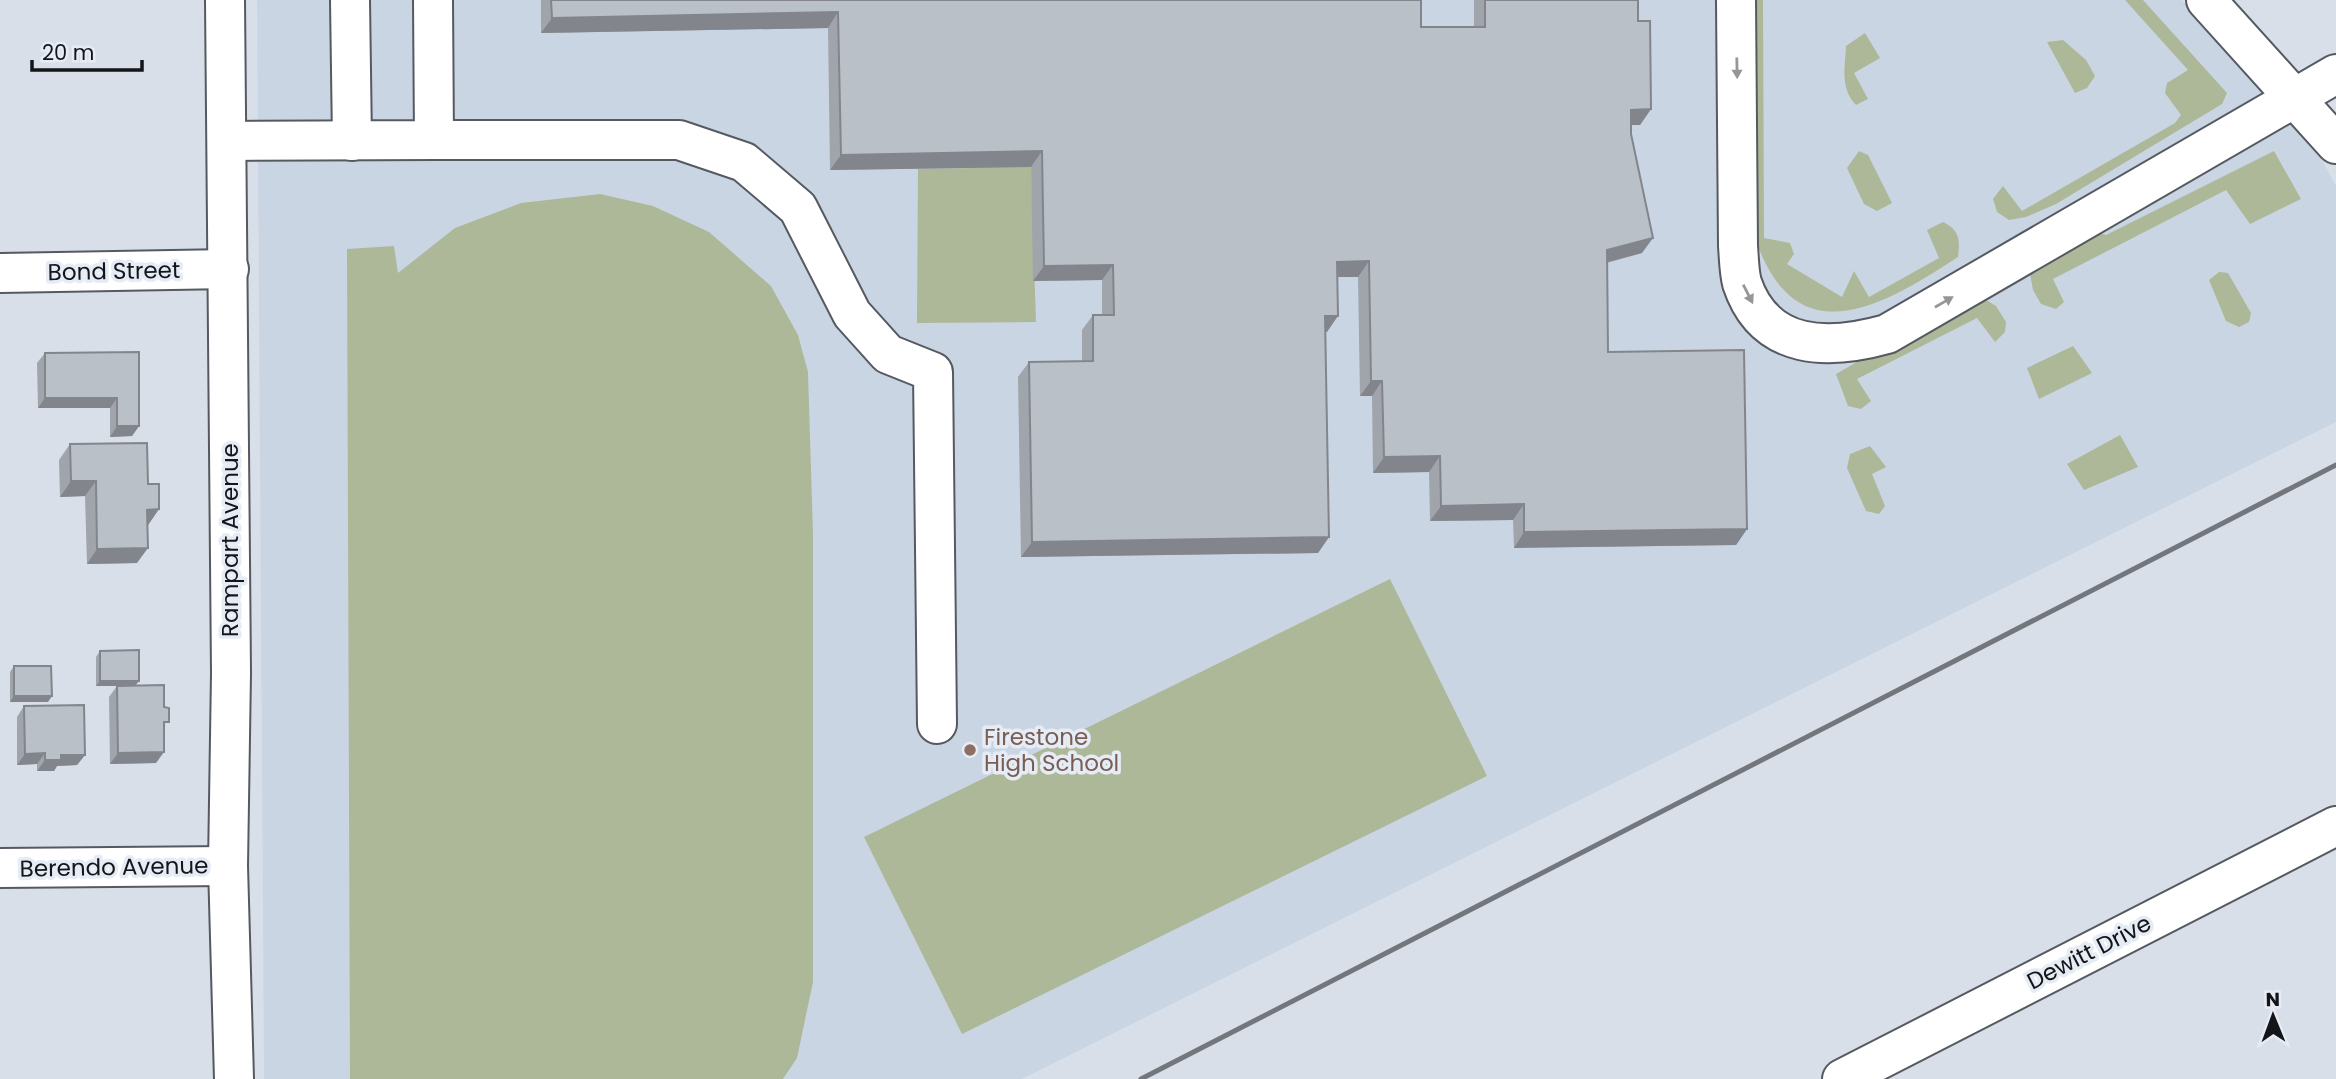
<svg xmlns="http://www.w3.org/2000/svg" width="2336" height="1079" font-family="Poppins,sans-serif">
	<rect width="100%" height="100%" fill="#d9dfe8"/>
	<path fill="#cad5e4" d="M 257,0 L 2182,0 L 2318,153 L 2336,186 L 2336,422 L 1022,1079 L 264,1079 Z"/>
	<g fill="#adb899">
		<path d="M 1753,0 L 1763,0 L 1764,238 L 1790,243 L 1794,254 L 1787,264 L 1842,297 L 1854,271 L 1869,297 L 1939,258 L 1927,230 L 1943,222 C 1960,230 1960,240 1958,257 C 1884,305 1798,358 1756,241 Z"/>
		<path d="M 2125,0 L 2143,0 L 2227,93 L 2222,104 L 2056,204 L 2026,217 L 2009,220 L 1997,212 L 1993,199 L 2003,186 L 2022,211 L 2175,123 L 2181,115 L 2165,93 L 2167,83 L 2188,70 Z"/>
		<path d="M 1865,33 L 1880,58 L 1854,73 L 1868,99 L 1856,105 C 1840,88 1845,68 1846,46 Z"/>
		<path d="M 2063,40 L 2086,60 L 2095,76 L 2087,88 L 2075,93 L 2047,42 Z"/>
		<path d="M 1859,151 L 1868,155 L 1892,203 L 1877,211 L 1864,204 L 1847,168 Z"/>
		<path d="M 2274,151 L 2301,199 L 2250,224 L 2226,190 L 2053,279 L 2064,302 L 2056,309 L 2041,304 L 2033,290 L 2028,263 L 2094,232 L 2106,235 Z"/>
		<path d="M 1031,167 L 1036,322 L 917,323 L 918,169 Z"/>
		<path d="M 600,194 L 653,206 L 709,232 L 771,286 L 798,335 L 808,372 L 813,534 L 813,982 L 797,1058 L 783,1079 L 350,1079 L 347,249 L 394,246 L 398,273 L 455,228 L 521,203 Z"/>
		<path d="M 2219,272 L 2228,273 L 2251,313 L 2249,322 L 2239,327 L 2226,321 L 2209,280 Z"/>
		<path d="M 1976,294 L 1996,306 L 2006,322 L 2005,332 L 1995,342 L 1977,318 L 1857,379 L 1871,401 L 1861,409 L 1848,406 L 1836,374 Z"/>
		<path d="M 2073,346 L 2092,373 L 2039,399 L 2027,368 Z"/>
		<path d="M 2120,435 L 2138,467 L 2084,490 L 2067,464 Z"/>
		<path d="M 1870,446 L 1886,467 L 1872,474 L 1885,506 L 1879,514 L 1866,511 L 1847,468 L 1850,454 Z"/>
		<path d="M 1390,579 L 1487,776 L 962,1034 L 864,837 Z"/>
	</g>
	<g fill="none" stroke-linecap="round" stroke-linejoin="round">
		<g stroke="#555a61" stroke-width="42">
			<g id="minor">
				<path d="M 225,0 L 231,673 L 228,866 L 234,1079"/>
				<path d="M 350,0 L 352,141"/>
				<path d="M 1736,0 L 1738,246 C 1739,258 1739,272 1742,283 C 1765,352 1830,350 1887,334 L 2336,74"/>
				<path d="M 2206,0 L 2336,144"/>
				<path d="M 434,140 L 679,140 L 744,162 L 798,208 L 852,314 L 888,354 L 933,372 L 937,724"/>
				<path d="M 228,141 L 434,140 L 433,0"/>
				<path d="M 0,273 L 229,269"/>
				<path d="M 0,868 L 228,866"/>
				<path d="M 1842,1079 L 2336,826"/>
			</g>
		</g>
		<use href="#minor" stroke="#fff" stroke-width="38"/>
		<path stroke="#73777d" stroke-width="5" d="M 1141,1079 L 2336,465"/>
	</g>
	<g fill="#a0a5ac">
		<path d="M 541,0 L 1421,0 L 1421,27 L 1474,27 L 1474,0 L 1638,0 L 1638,21 L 1651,109 L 1640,125 L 1631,125 L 1642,253 L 1607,263 L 1608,352 L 1747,529 L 1736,545 L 1514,548 L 1513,520 L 1430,521 L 1429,472 L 1373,473 L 1372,396 L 1360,396 L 1358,277 L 1338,277 L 1327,332 L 1325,332 L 1329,537 L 1318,553 L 1021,557 L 1018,377 L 1029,362 L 1082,361 L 1082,330 L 1093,315 L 1102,315 L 1102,280 L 1033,281 L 1031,167 L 830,170 L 828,28 L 541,33 Z"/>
		<path d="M 139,352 L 139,426 L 132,436 L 110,437 L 110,408 L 38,408 L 37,363 L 45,353 Z"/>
		<path d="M 70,444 L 148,484 L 159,509 L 148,525 L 137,563 L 87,564 L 85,496 L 60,497 L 59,460 Z"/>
		<path d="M 100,651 L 135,686 L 164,730 L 156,763 L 110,764 L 109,697 L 117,686 L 128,686 L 96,686 L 96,657 Z"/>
		<path d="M 14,666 L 48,702 L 10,702 L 10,672 Z"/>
		<path d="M 24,706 L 85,755 L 77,765 L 57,766 L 54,771 L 37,771 L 37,764 L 17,765 L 17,717 Z"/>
	</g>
	<g fill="#82868c">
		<path d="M 838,12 L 828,28 L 541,33 L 552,18 Z"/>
		<path d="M 1651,109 L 1640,125 L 1620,125 L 1631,110 Z"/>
		<path d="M 1042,151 L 1031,167 L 830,170 L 841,155 Z"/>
		<path d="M 1653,238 L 1642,253 L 1596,265 L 1607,250 Z"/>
		<path d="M 1369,261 L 1358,277 L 1327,277 L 1337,262 Z"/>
		<path d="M 1113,265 L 1102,280 L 1033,281 L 1044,266 Z"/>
		<path d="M 1325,316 L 1338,316 L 1327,332 L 1314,332 Z"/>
		<path d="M 1371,381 L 1382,381 L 1372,396 L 1360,396 Z"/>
		<path d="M 45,398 L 117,398 L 110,408 L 38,408 Z"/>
		<path d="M 117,426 L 139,426 L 132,436 L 110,437 Z"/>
		<path d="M 1440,456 L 1429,472 L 1373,473 L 1384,457 Z"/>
		<path d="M 71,481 L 96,481 L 85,496 L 60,497 Z"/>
		<path d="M 1524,504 L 1513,520 L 1430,521 L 1441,506 Z"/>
		<path d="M 159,509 L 148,525 L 136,525 L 147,510 Z"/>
		<path d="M 1747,529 L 1736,545 L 1514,548 L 1524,532 Z"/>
		<path d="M 1329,537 L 1318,553 L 1021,557 L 1032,542 Z"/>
		<path d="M 148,548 L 137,563 L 87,564 L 97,549 Z"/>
		<path d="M 100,681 L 139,681 L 135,686 L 96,686 Z"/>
		<path d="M 14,696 L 52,696 L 48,702 L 10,702 Z"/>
		<path d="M 164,752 L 156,763 L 110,764 L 118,753 Z"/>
		<path d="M 45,753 L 37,764 L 17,765 L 25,754 Z"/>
		<path d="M 61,755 L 85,755 L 77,765 L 57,766 L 54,771 L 37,771 L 45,760 Z"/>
	</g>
	<g fill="#bac0c8" stroke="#82868c" stroke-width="2">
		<path d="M 551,0 L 1421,0 L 1421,27 L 1485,27 L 1485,0 L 1638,0 L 1638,21 L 1650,21 L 1651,109 L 1631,110 L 1631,134 L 1653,238 L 1607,250 L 1608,352 L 1744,350 L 1747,529 L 1524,532 L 1524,504 L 1441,506 L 1440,456 L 1384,457 L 1382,381 L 1371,381 L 1369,261 L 1337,262 L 1338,316 L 1325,316 L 1329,537 L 1032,542 L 1029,362 L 1093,361 L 1093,315 L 1114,315 L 1113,265 L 1044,266 L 1042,151 L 841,155 L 838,12 L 552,18 Z"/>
		<path d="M 139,352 L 139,426 L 117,426 L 117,398 L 45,398 L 45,353 Z"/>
		<path d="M 147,443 L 148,484 L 159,484 L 159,509 L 147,510 L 148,548 L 97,549 L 96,481 L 71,481 L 70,444 Z"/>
		<path d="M 139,650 L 139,681 L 100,681 L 100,651 Z"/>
		<path d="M 14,666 L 51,666 L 52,696 L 14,696 Z"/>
		<path d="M 164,685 L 164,707 L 169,708 L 169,722 L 164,722 L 164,752 L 118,753 L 117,686 Z"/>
		<path d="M 84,705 L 85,755 L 61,755 L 61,760 L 45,760 L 45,753 L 25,754 L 24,706 Z"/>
	</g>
	<defs><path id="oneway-solid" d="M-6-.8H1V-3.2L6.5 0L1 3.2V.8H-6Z" transform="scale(1.75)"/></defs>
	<g fill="#959697">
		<use href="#oneway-solid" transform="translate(1737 68) rotate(89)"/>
		<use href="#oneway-solid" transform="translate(1748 294) rotate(63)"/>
		<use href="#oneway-solid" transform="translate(1944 302) rotate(-30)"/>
	</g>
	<circle fill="#8d6e63" stroke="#e6ecf5" stroke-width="2.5" cx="970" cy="750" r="7"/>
	<g text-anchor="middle" stroke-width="7" stroke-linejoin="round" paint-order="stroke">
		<g font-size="23" fill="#131518" stroke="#e6ecf5">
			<text transform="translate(114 271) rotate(-1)" y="8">Bond Street</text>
			<text transform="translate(230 540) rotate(-90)" y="8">Rampart Avenue</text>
			<text transform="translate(114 867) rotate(-1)" y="8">Berendo Avenue</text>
			<text transform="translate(2089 952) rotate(-27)" y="8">Dewitt Drive</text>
		</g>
		<g font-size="23" fill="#785e54" stroke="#e6ecf5" text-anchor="start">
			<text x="984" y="745">Firestone<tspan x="984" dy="26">High School</tspan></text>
		</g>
	</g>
	<g transform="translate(2273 1016) rotate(359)" stroke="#e6ecf5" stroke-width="5" paint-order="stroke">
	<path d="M0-5L12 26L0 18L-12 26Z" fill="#131518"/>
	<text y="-10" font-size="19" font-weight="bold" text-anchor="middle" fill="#131518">N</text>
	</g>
	<path d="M32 60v10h110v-10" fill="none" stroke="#131518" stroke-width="3.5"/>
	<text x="42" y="60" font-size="21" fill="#131518" stroke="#e6ecf5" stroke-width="5" paint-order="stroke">20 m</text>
</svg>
